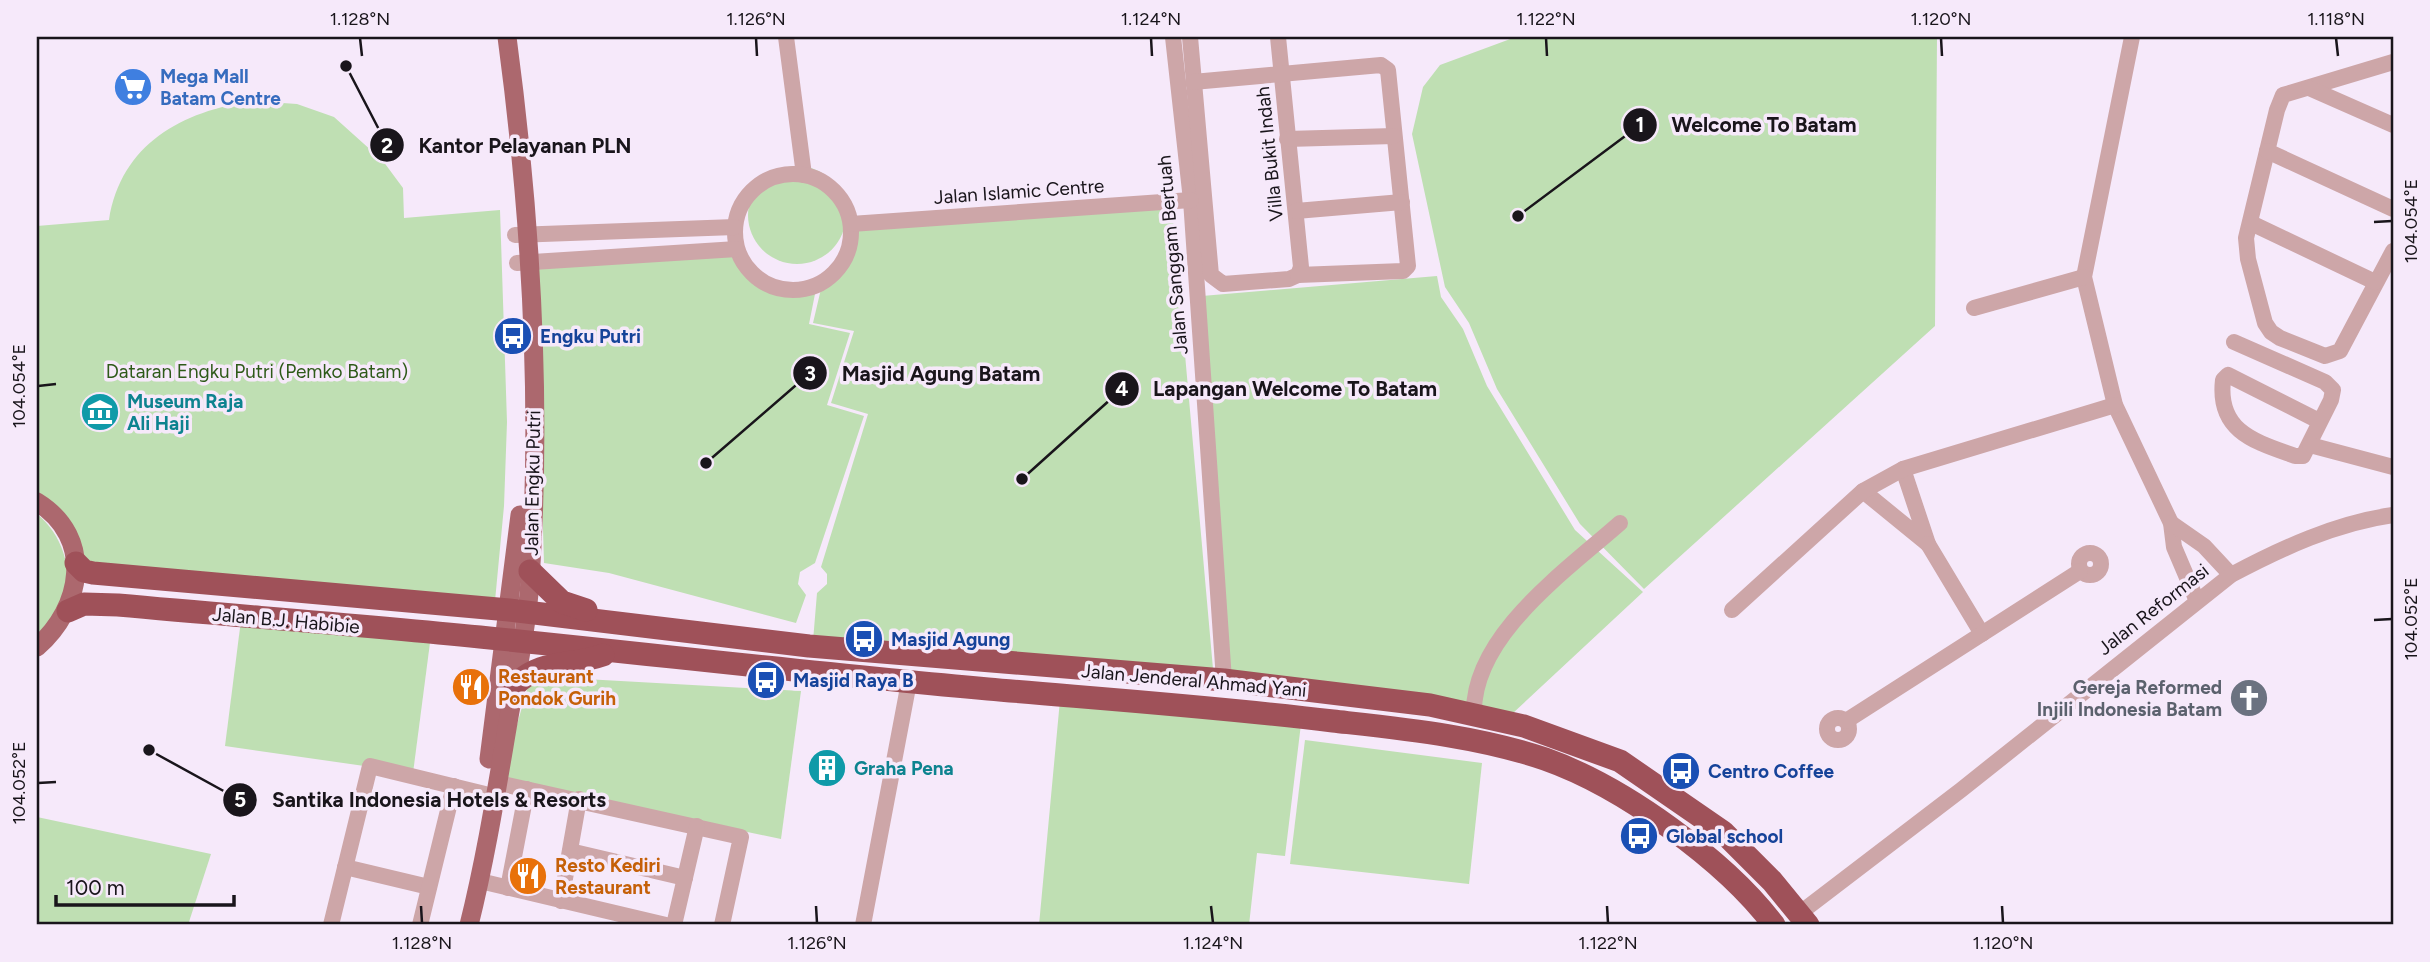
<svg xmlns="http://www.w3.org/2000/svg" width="2430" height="962" font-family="Figtree,sans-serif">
	<rect width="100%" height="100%" fill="#f6e9fa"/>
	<g fill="#bfdfb3">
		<path d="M 1541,37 L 1937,37 L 1935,326 L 1644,589 L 1580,524 L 1497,389 L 1469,323 L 1445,287 L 1412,134 L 1423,87 L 1440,65 L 1513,38 Z"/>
		<path d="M 253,101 L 297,104 L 334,117 L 383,161 L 403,188 L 404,218 L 500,210 L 507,422 L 504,506 L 495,601 L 85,571 L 61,534 L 37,507 L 37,226 L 109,220 C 121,144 182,111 253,101 Z"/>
		<circle cx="797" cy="215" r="49"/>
		<path d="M 1171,197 L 1213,669 L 813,641 L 817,593 L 827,584 L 827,574 L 821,567 L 868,414 L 831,403 L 854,331 L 813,323 L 824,276 L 851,250 L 859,216 Z"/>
		<path d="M 731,251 L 756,283 L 798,294 L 816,289 L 809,324 L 850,333 L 827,405 L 864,416 L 815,563 L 800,572 L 798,584 L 806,595 L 796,623 L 609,573 L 544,563 L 535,263 Z"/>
		<path d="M 1437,276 L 1441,297 L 1463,329 L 1487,386 L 1575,530 L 1643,592 L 1512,714 L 1231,676 L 1202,296 Z"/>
		<path d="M 37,514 C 61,533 75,570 63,600 C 57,613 45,625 37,637 Z"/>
		<path d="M 241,620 L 431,635 L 413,773 L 225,746 Z"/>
		<path d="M 531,676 L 801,691 L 781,839 L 501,780 Z"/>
		<path d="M 1060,700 L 1301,724 L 1285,856 L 1257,853 L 1249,925 L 1039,925 Z"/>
		<path d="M 1305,740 L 1482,763 L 1469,884 L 1290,864 Z"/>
		<path d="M 37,817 L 211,854 L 188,925 L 37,925 Z"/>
	</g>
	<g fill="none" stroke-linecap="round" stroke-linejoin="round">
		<g stroke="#cda6a8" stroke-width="16">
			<path d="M 786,37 L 804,175"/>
			<path d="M 1173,37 L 1191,200 L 1224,680"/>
			<path d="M 1190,37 L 1211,275 L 1223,284 L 1289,279 L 1298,275 L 1301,267 L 1278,37"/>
			<path d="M 2132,37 L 2084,277 L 2115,405 L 2171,523 L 2174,547 L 2197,601"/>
			<path d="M 2393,62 L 2283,95 L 2277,110 L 2246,238 L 2248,259 L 2265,323 L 2271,332 L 2280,338 L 2325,356 L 2340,351 L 2393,251"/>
			<path d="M 1193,82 L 1381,65 L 1388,70 L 1408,266 L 1403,271 L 1298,275"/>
			<path d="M 2309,88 L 2393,125"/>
			<path d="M 1287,139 L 1394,136"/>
			<path d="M 2267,151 L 2393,209"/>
			<circle cx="793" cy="232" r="58"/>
			<path d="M 1296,211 L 1402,202"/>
			<path d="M 2251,223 L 2375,282"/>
			<path d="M 851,224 L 1191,200"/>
			<path d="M 515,235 L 735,227"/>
			<path d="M 517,263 L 737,249"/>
			<path d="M 1974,308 L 2084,277"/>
			<path d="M 2234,342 L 2325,382 L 2333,390 L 2331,400 L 2303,456 L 2295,456 C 2256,442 2217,432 2223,380 L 2228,375 L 2319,421"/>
			<path d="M 2310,445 L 2393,467"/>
			<path d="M 1863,491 L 1928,544 L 1903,469"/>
			<path d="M 2171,523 L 2204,546 L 2231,575"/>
			<path d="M 1928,544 L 1982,634"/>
			<circle cx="2090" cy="564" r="11"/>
			<path d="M 1732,610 L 1863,491 L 1903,469 L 2115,405"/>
			<path d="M 1474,714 C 1472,636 1567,570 1620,523"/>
			<circle cx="1838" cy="729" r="11"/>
			<path d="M 1846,721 L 2080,571"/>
			<path d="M 498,783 L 741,837 L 722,925"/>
			<path d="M 570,851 L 685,878"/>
			<path d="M 345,867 L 429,887"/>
			<path d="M 480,881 L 666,925"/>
			<path d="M 508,888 L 527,789"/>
			<path d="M 561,901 L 579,799"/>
			<path d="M 1800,913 L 1961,790 L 2231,575 C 2282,548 2336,523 2393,515"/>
			<path d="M 331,925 L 370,766 L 485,794"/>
			<path d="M 420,925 L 454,786"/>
			<path d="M 674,925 L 697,826"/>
			<path d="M 863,925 L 909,682"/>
		</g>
		<g stroke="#ac686e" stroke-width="19">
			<path d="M 37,502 C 95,538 82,608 37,647"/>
			<path d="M 489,759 L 520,515"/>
			<path d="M 469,925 C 486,857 497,787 509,717 C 517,672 527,627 530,581 C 542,400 531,216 507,37"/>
		</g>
		<g stroke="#9f5159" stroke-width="23">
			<path d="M 76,563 L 84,571 L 93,573 L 509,610 L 809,646 L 1224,680 L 1430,705 L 1524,726 L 1620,761 L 1723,832 L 1772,881 L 1808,925"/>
			<path d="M 530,571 L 562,602 L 586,610"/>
			<path d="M 68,611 L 84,604 L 118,605 C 239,616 360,625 480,637 C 650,654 819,674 988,689 C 1103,699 1218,707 1333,721 C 1404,729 1477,736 1545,759 C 1622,786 1725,860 1774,925"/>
			<path d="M 515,685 C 541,659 569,667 603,655"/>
		</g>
	</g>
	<path fill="none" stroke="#19151b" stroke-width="2.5" d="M 360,38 L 362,56M 756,38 L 757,56M 1151,38 L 1152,56M 1546,38 L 1547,56M 1941,38 L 1942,56M 2336,38 L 2338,56M 2374,222 L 2392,221M 38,386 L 56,384M 2374,620 L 2392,619M 38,783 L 56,782M 421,906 L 422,923M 816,906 L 817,923M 1211,906 L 1213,923M 1607,906 L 1608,923M 2002,906 L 2003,923"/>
	<defs>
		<g id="supermarket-disc" transform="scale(2.0125)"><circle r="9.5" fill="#3f7fe0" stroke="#f6e9fa"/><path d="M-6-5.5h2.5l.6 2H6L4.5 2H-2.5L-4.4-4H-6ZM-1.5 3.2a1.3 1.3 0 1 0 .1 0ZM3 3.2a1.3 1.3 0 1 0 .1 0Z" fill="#fff"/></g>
		<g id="bus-disc" transform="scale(2.0125)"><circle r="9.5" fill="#1a4fb4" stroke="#f6e9fa"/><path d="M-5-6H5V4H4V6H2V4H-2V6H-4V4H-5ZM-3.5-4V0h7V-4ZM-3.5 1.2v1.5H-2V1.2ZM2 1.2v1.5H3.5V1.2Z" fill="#fff"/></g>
		<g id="museum-disc" transform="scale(2.0125)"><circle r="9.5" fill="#0f9aa8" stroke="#f6e9fa"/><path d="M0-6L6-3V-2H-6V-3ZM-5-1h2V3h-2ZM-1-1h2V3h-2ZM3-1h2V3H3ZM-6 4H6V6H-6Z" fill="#fff"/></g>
		<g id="restaurant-disc" transform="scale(2.0125)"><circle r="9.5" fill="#e8710a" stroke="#f6e9fa"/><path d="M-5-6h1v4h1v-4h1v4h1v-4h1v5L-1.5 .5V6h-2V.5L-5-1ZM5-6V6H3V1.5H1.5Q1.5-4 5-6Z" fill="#fff"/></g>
		<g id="church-disc" transform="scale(2.0125)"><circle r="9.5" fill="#6b7280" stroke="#f6e9fa"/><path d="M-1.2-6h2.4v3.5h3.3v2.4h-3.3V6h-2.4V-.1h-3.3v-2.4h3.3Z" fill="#fff"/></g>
		<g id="building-disc" transform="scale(2.0125)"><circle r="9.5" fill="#0f9aa8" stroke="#f6e9fa"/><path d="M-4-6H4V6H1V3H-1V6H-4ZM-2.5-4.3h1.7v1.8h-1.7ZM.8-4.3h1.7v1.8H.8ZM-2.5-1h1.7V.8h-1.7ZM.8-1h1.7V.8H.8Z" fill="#fff"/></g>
	</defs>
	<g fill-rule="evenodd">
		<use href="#supermarket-disc" x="133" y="87"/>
		<use href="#bus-disc" x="513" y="336"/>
		<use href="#museum-disc" x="100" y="412"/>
		<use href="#bus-disc" x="864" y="639"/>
		<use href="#bus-disc" x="766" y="680"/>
		<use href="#restaurant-disc" x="471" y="687"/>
		<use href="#church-disc" x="2249" y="698"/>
		<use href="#building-disc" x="827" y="768"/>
		<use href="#bus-disc" x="1681" y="771"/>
		<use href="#bus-disc" x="1639" y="836"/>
		<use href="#restaurant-disc" x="528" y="876"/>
	</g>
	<g text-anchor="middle" stroke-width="7" stroke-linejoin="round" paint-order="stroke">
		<g font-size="19" font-weight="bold" fill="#366cbe" stroke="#f6e9fa" text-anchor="start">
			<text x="160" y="83">Mega Mall<tspan x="160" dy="22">Batam Centre</tspan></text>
		</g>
		<g font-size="19" fill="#19151b" stroke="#f6e9fa">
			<text transform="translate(1269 154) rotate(-96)" y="7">Villa Bukit Indah</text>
			<text transform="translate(1019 191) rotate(-4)" y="7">Jalan Islamic Centre</text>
			<text transform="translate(1172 255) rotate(-95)" y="7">Jalan Sanggam Bertuah</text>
			<text transform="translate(532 483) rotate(-89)" y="7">Jalan Engku Putri</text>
			<text transform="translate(2153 609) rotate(-38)" y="7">Jalan Reformasi</text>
			<text transform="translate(286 620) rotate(5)" y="7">Jalan B.J. Habibie</text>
			<text transform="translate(1194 680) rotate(5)" y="7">Jalan Jenderal Ahmad Yani</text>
		</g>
		<g font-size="19" font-weight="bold" fill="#164399" stroke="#f6e9fa" text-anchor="start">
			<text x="540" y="343">Engku Putri</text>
			<text x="891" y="646">Masjid Agung</text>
			<text x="793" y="687">Masjid Raya B</text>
			<text x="1708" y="778">Centro Coffee</text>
			<text x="1666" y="843">Global school</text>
		</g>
		<g font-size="19" fill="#2e5a19" stroke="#f6e9fa">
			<text x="257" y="378">Dataran Engku Putri (Pemko Batam)</text>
		</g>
		<g font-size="19" font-weight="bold" fill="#0d838f" stroke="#f6e9fa" text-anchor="start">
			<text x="127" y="408">Museum Raja<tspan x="127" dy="22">Ali Haji</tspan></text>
			<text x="854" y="775">Graha Pena</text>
		</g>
		<g font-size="19" font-weight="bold" fill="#c56008" stroke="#f6e9fa" text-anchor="start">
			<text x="498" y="683">Restaurant<tspan x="498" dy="22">Pondok Gurih</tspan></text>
			<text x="555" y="872">Resto Kediri<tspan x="555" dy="22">Restaurant</tspan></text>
		</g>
		<g font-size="19" font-weight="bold" fill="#5b616d" stroke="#f6e9fa" text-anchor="end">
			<text x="2222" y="694">Gereja Reformed<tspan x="2222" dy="22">Injili Indonesia Batam</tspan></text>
		</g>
	</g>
	<path fill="none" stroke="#19151b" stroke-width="2.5" d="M1518 216L1640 125M346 66L387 145M706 463L810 373M1022 479L1122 389M149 750L240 800"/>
	<g fill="#19151b" stroke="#f6e9fa" stroke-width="2.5">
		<circle cx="1518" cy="216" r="7"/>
		<circle cx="346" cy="66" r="7"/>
		<circle cx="706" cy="463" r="7"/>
		<circle cx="1022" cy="479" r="7"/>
		<circle cx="149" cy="750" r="7"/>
		<circle cx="1640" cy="125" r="18"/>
		<circle cx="387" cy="145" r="18"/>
		<circle cx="810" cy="373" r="18"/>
		<circle cx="1122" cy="389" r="18"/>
		<circle cx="240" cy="800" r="18"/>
	</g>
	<g font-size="21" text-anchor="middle" font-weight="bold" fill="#fff">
		<text x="1640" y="132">1</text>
		<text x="387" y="153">2</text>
		<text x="810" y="381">3</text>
		<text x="1122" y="396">4</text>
		<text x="240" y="807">5</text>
	</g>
	<g font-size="21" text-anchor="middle" font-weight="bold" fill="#19151b" stroke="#f6e9fa" stroke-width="7" stroke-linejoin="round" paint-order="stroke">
		<text x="1764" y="132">Welcome To Batam</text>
		<text x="525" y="153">Kantor Pelayanan PLN</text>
		<text x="941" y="381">Masjid Agung Batam</text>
		<text x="1295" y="396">Lapangan Welcome To Batam</text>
		<text x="439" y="807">Santika Indonesia Hotels &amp; Resorts</text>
	</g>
	<rect width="2430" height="962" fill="none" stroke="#f6e9fa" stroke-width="77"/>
	<path d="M56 895v10h178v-10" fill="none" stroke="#19151b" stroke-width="3.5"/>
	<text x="66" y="895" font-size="21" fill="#19151b" stroke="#f6e9fa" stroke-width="5" paint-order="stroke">100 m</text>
	<rect x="38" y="38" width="2354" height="885" fill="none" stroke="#19151b" stroke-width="2.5"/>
	<g font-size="18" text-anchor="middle" fill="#19151b">
		<text x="360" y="25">1.128°N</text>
		<text x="756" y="25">1.126°N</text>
		<text x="1151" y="25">1.124°N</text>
		<text x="1546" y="25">1.122°N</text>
		<text x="1941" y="25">1.120°N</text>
		<text x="2336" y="25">1.118°N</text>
		<text transform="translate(2411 221) rotate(-90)" y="6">104.054°E</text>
		<text transform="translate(19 386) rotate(-90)" y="6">104.054°E</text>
		<text transform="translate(2411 619) rotate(-90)" y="6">104.052°E</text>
		<text transform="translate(19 783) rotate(-90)" y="6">104.052°E</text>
		<text x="422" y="949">1.128°N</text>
		<text x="817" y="949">1.126°N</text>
		<text x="1213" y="949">1.124°N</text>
		<text x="1608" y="949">1.122°N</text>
		<text x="2003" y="949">1.120°N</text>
	</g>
</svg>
